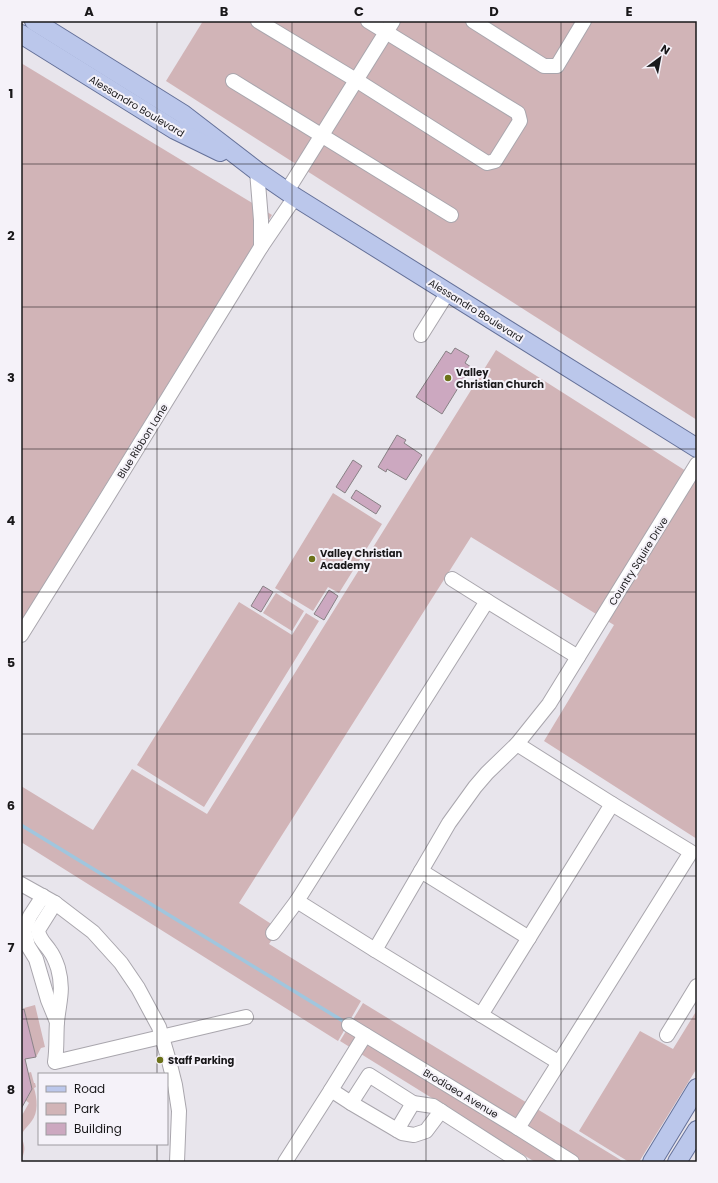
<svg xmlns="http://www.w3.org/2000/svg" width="718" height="1183" font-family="Poppins,sans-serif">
	<rect width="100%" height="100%" fill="#e8e5ec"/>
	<g fill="#d1b4b7">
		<path d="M 203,21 L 697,21 L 697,420 L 166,81 Z"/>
		<path d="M 21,63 L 272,215 L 21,622 Z"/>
		<path d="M 496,350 L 697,478 L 697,839 L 544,741 L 614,625 L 471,537 L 239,903 L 279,929 L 269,944 L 361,1001 L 338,1041 L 21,842 L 21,786 L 93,830 L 132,769 L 207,814 Z"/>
		<path d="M 333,493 L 382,524 L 339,593 L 328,587 L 313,611 L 275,588 Z"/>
		<path d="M 276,593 L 304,611 L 292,631 L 263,613 Z"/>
		<path d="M 239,602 L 292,635 L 306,613 L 319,621 L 204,807 L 137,765 Z"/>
		<path d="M 363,1003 L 624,1162 L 535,1162 L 340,1041 Z"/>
		<path d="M 35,1005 L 45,1047 L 41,1048 L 36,1057 L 24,1008 Z"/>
		<path d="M 697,1010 L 697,1068 L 639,1162 L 629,1162 L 579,1131 L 640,1031 L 673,1049 Z"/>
		<path d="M 31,1072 L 34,1083 L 35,1083 L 36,1087 L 34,1088 C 37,1098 39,1113 31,1122 C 29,1125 25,1128 23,1132 C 20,1143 29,1145 21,1160 L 21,1117 L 29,1103 L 24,1099 L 27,1099 L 32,1089 L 28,1073 Z"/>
	</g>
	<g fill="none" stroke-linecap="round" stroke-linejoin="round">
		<path stroke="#a0c6de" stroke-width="3.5" d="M 21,825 L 343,1021"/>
	</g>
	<g fill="#cca8c0" stroke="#888185">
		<path d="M 455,348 L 469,356 L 465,363 L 471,367 L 442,414 L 416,397 L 446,351 L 451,354 Z"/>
		<path d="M 397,435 L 406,440 L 404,443 L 422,455 L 406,480 L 387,469 L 386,472 L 378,467 Z"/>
		<path d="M 353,460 L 362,466 L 345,493 L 336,487 Z"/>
		<path d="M 356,490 L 381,506 L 376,514 L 351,498 Z"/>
		<path d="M 263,586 L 273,592 L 261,612 L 251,606 Z"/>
		<path d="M 329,590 L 338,596 L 324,620 L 314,614 Z"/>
		<path d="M 24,1009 L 36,1057 L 25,1059 L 32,1089 L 21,1109 L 21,1010 Z"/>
	</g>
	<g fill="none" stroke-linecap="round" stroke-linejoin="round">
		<g stroke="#a9a6ad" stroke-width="16">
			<g id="minor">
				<path d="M 258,21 L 356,80 L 487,163 L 495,161 L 520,121 L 518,113 L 368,21"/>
				<path d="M 473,21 L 544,66 L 557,66 L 584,21"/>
				<path d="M 233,81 L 451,215"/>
				<path d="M 257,171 L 261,220 L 261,247"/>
				<path d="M 287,191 L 393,21"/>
				<path d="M 421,335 L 448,292"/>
				<path d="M 452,579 L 487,601"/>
				<path d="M 21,635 L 104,502 L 261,247 L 295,197"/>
				<path d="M 517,744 L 612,804 L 691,852 L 518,1128"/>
				<path d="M 421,871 L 529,938"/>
				<path d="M 21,884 L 55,903 L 93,932 L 121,963 L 138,988 L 159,1027 L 169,1061 L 175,1085 L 179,1111 L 177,1162"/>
				<path d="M 43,896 L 30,916 L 24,930 L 28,946 L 36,959 L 48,1000 L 57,1022"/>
				<path d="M 55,903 L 38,930 C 39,940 45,943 50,951 C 53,955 56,962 58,968 C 64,990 59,1001 57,1022 C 56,1036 57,1049 55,1062 L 246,1017"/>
				<path d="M 273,933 L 297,901"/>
				<path d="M 375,950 L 297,901 L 487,601 L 578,657"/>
				<path d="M 481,1015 L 612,804"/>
				<path d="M 349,1025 L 518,1128 L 572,1162"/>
				<path d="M 365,1035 L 331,1090 L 351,1103 L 369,1075 L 413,1103 L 433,1106 L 520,1162"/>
				<path d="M 667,1035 L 697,986"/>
				<path d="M 558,1062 L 375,950 L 449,823 L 475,787 L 487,773 L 517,744 L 549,704 L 697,464"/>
				<path d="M 351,1103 L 402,1133 L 414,1135 L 426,1131 L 441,1111"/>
				<path d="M 397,1130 L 413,1103"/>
				<path d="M 285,1162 L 331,1090"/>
			</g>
		</g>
		<g stroke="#657199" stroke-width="20">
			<g id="major">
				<path d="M 34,21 L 183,114 L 257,171 L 295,197 L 697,448"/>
				<path d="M 21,34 L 175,130 L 220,152"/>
				<path d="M 652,1162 L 697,1088"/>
				<path d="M 677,1162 L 697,1130"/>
			</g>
		</g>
		<use href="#minor" stroke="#fff" stroke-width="14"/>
		<use href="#major" stroke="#bbc7eb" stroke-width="18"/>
	</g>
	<path fill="none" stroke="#19181a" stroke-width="1" stroke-opacity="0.55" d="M 157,21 L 157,1074M 292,21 L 292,1162M 426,21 L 426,1162M 561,21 L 561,1162M 21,164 L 697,164M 21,307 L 697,307M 21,449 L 697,449M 21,592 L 697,592M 21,734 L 697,734M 21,876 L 697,876M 21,1019 L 697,1019M 157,1144 L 157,1162"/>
	<g fill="#6c7219" stroke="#f5f2f9" stroke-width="1.5">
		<circle cx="448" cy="378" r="4"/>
		<circle cx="312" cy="559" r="4"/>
		<circle cx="160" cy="1060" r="4"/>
	</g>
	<g text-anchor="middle" stroke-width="4" stroke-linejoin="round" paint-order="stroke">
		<g font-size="10" fill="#19181a" stroke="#f5f2f9">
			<text transform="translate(137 106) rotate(31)" y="4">Alessandro Boulevard</text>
			<text transform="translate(476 310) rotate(32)" y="4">Alessandro Boulevard</text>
			<text transform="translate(142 441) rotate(-58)" y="4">Blue Ribbon Lane</text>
			<text transform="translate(638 561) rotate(-58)" y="4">Country Squire Drive</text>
			<text transform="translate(461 1093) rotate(31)" y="4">Brodiaea Avenue</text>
		</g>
		<g font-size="10" font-weight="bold" fill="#19181a" stroke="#f5f2f9" text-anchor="start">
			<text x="456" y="376">Valley<tspan x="456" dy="12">Christian Church</tspan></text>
			<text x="320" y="557">Valley Christian<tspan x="320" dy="12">Academy</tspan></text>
			<text x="168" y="1064">Staff Parking</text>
		</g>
	</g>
	<rect width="718" height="1183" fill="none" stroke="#f5f2f9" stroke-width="44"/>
	<rect x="38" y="1073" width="130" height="72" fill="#f5f2f9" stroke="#9d9ba0"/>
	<rect x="46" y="1086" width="20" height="6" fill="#bbc7eb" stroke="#9d9ba0"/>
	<text x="74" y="1093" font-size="12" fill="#19181a">Road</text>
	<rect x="46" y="1103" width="20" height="12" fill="#d1b4b7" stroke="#9d9ba0"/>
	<text x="74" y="1113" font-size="12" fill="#19181a">Park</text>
	<rect x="46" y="1123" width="20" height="12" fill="#cca8c0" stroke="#9d9ba0"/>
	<text x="74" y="1133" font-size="12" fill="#19181a">Building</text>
	<g transform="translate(660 58) rotate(32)" stroke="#f5f2f9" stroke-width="3" paint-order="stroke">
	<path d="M0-3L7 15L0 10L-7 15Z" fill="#19181a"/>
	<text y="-6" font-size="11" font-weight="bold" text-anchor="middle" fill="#19181a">N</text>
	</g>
	<rect x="22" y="22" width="674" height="1139" fill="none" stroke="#19181a" stroke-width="1.5"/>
	<g font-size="13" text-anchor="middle" font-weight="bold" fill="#19181a">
		<text x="89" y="16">A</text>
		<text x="224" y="16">B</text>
		<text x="359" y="16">C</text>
		<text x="494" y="16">D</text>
		<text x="629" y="16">E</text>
		<text x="11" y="98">1</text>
		<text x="11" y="240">2</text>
		<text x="11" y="382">3</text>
		<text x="11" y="525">4</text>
		<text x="11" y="667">5</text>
		<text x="11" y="810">6</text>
		<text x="11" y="952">7</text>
		<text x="11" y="1094">8</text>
	</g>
</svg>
